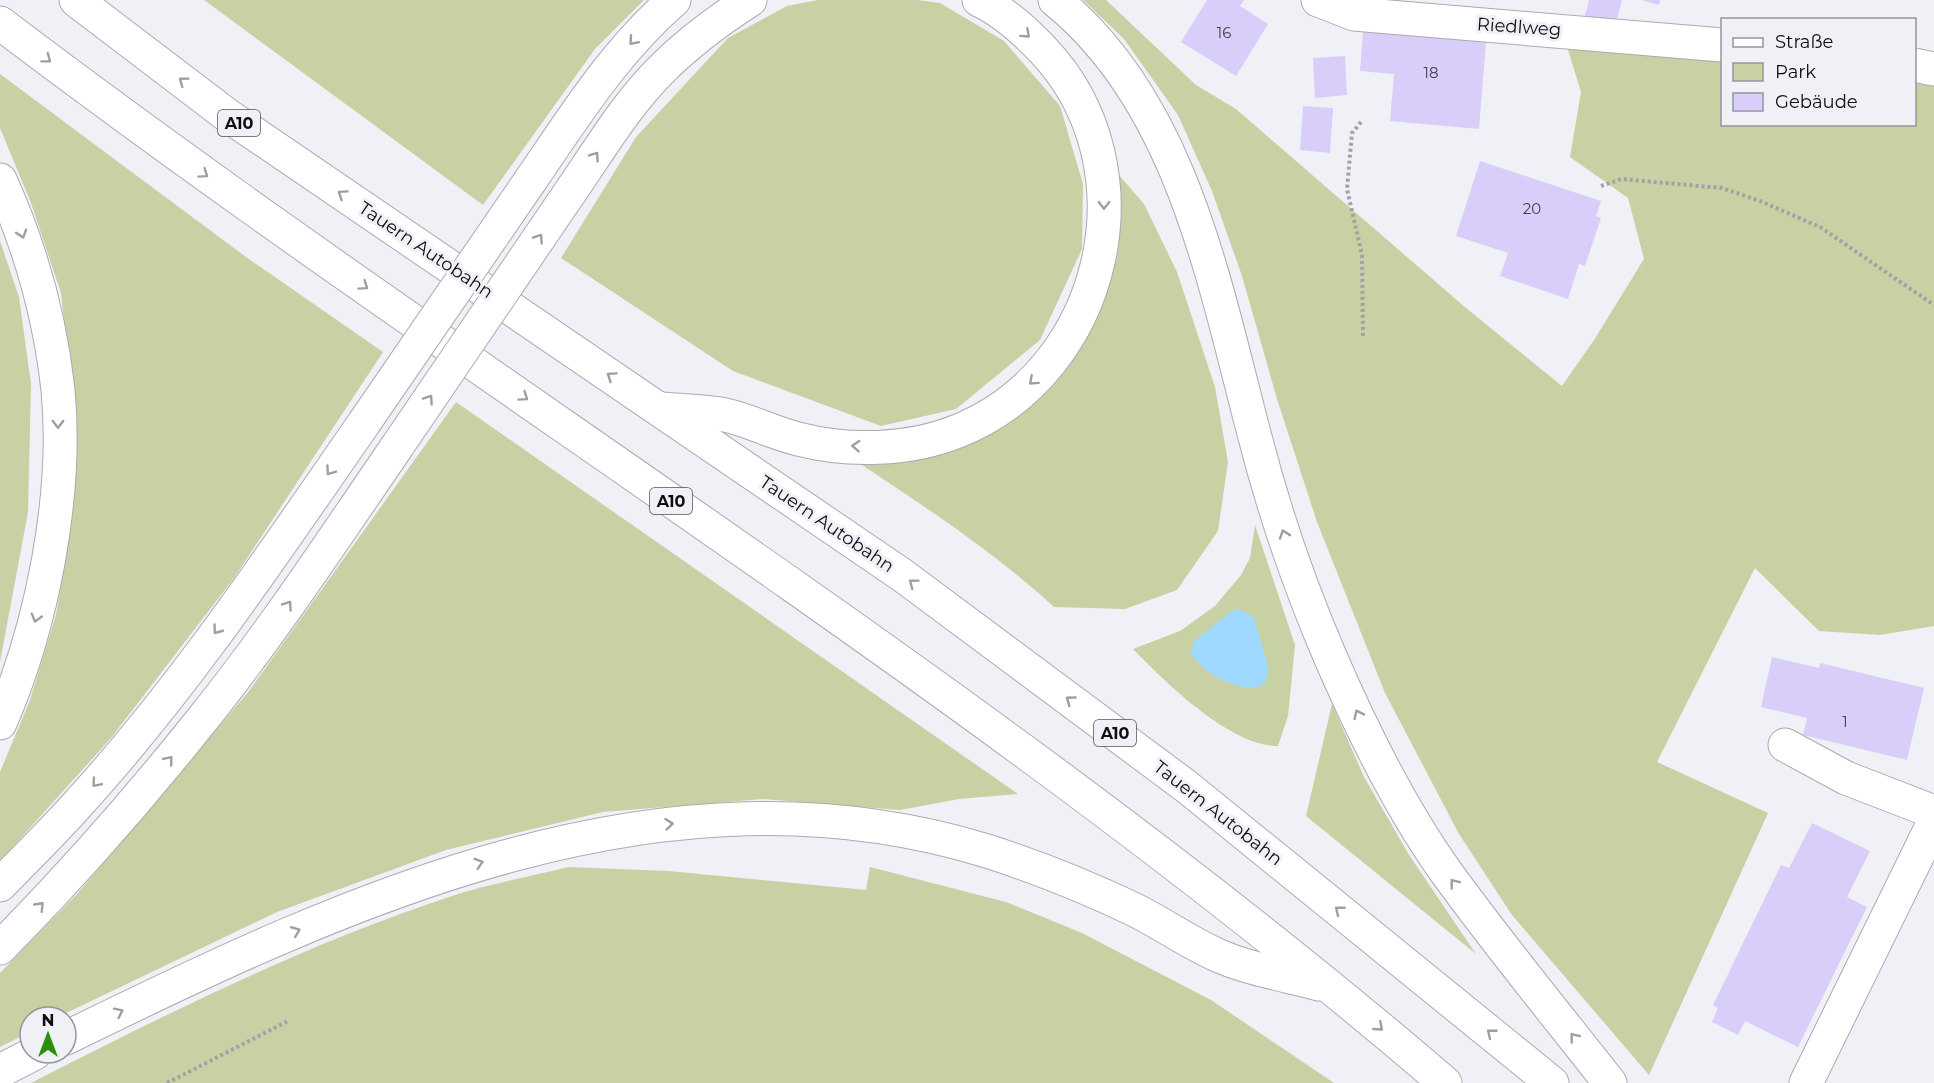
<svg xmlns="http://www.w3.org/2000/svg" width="1934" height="1083" font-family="Montserrat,sans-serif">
	<rect width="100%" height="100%" fill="#eff1f6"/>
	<g fill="#c8d1a3">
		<path d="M 204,0 L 644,0 L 595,49 L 483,205 Z"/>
		<path d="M 818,0 L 918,0 L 940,3 L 1004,41 L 1060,106 L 1083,184 L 1082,249 L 1040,340 L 956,409 L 881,426 L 733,371 L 561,258 L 636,137 L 728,38 L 787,6 Z"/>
		<path d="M 1083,0 L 1106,0 L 1196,85 L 1236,109 L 1466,308 L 1562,386 L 1594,340 L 1644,259 L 1628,198 L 1570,157 L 1581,92 L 1564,37 L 1722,53 L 1722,124 L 1914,124 L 1915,75 L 1934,79 L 1934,626 L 1880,635 L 1819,631 L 1755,568 L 1657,762 L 1768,813 L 1649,1075 L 1512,915 L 1459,834 L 1385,693 L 1317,522 L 1277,399 L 1242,276 L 1212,191 L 1178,115 L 1124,39 Z"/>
		<path d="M 0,74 L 246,257 L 383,352 L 234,578 L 111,738 L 0,861 L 0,772 L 30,700 L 56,615 L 71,526 L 75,423 L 61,293 L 31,203 L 0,128 Z"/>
		<path d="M 1119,175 L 1144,204 L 1177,272 L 1215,387 L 1228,462 L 1218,531 L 1177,590 L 1125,609 L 1054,607 C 994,552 927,508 859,463 L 903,462 L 967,443 L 1035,402 L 1081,348 L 1117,257 Z"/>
		<path d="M 0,241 L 19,297 L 31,384 L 28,512 L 0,662 Z"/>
		<path d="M 456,402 L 1018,794 L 959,799 L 900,810 L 763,799 L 603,812 L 446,850 L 277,912 L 58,1017 L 30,1017 L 30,1032 L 0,1047 L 0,973 L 77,894 L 249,691 Z"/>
		<path d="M 1255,525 L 1295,645 L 1288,716 L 1278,746 C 1230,746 1165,682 1133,649 L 1180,631 L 1215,606 L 1241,575 L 1250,558 Z"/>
		<path d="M 1332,704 L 1364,777 L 1409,855 L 1476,954 L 1306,816 Z"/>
		<path d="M 568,867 L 669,871 L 866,890 L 870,867 L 1006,902 L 1082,933 L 1211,1000 L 1334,1083 L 31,1083 C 166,1014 304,945 449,897 C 487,884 529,877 568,867 Z"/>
	</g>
	<path fill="#a0d9ff" d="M 1239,609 L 1254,617 L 1268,667 L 1267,680 L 1259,687 C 1236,691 1202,673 1191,653 L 1194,641 L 1232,611 Z"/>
	<g fill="#d8cef9">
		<path d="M 1207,0 L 1244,0 L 1240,6 L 1268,24 L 1236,76 L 1181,42 Z"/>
		<path d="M 1589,0 L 1622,0 L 1616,23 L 1584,19 Z"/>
		<path d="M 1641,0 L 1660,0 L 1659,5 Z"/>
		<path d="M 1364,19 L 1487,29 L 1479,129 L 1390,121 L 1394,74 L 1360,71 Z"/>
		<path d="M 1345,56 L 1347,95 L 1315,98 L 1313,58 Z"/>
		<path d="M 1303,106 L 1333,108 L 1330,153 L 1300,150 Z"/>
		<path d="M 1480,161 L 1601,201 L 1596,216 L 1601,218 L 1585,266 L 1579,264 L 1568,299 L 1500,276 L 1508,253 L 1456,236 Z"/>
		<path d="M 1772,657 L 1819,668 L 1820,663 L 1924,688 L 1907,760 L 1803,735 L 1807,718 L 1761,707 Z"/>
		<path d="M 1812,823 L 1870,851 L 1847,897 L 1867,907 L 1798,1047 L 1745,1021 L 1738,1035 L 1712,1022 L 1718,1008 L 1713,1005 L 1781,865 L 1789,868 Z"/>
	</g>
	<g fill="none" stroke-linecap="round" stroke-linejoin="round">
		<g stroke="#aaabb0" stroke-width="35">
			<g id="minor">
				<path d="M 1318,0 L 1354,14 L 1722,45"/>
				<path d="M 1914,65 L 1934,69"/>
				<path d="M 1785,745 L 1846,778 L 1934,812"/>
				<path d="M 1806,1083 L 1934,822"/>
			</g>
		</g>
		<g stroke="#aaabb0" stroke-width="35">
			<g id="highway">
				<path d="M 76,0 L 227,115 L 902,575 L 1187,787 L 1552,1083"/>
				<path d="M 1055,0 C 1183,103 1215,287 1255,437 C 1274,511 1299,584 1329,654 C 1360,726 1401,809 1446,872 C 1498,944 1555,1013 1610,1083"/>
				<path d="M 0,23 C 476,384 991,693 1445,1083"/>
				<path d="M 0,180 C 30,246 50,317 58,390 C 68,495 42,627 0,723"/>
				<path d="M 530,181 C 574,117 615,51 674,0"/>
				<path d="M 562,204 C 594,159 623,107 663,68 C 689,42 719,20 750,0"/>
				<path d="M 661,409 C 682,411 704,411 725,415 C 749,420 773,433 798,439 C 848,452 909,451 958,431 C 1107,371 1154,167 1043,50 C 1025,31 1003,11 979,0"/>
				<path d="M 0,885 C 25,859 52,833 76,806 C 184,688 273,554 364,423"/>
				<path d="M 0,948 C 71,876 138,800 201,721 C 271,634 333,540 396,448"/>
				<path d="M 66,1038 C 351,898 664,752 987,851 C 1037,867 1087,887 1135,910 C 1163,924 1188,942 1217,955 C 1248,969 1286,975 1319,984"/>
				<path d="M 0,1071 L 35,1053"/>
			</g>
		</g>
		<g stroke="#a1a2a6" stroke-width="4" stroke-dasharray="3 3" stroke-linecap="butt">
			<path d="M 1361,122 L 1352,133 L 1347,189 L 1362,255 L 1363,338"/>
			<path d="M 1601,186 L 1621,179 L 1722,188 L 1760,201 L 1820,227 L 1934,305"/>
			<path d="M 167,1083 L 288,1021"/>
		</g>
		<use href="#minor" stroke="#fff" stroke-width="33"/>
		<use href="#highway" stroke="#fff" stroke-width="33"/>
		<g stroke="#aaabb0" stroke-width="35" stroke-linecap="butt">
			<g id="highway-bridge">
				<path d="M 364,423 L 530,181"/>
				<path d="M 396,448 L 562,204"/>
			</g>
		</g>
		<use href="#highway-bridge" stroke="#fff" stroke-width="33"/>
	</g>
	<defs><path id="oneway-chevron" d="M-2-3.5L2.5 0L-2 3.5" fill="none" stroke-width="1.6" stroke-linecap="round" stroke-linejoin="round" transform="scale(1.5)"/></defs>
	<g stroke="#9f9f9f">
		<use href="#oneway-chevron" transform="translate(1026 34) rotate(42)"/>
		<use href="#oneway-chevron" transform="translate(633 41) rotate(131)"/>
		<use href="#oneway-chevron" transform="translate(47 59) rotate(37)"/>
		<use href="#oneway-chevron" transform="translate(183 81) rotate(-143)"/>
		<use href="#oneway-chevron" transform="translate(595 156) rotate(-55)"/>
		<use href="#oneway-chevron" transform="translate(204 174) rotate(35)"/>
		<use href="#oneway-chevron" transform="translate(342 194) rotate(-146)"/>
		<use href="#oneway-chevron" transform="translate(1104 205) rotate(91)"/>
		<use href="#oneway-chevron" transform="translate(22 234) rotate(73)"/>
		<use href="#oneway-chevron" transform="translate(539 238) rotate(-56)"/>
		<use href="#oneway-chevron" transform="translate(364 286) rotate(35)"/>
		<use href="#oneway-chevron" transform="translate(611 376) rotate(-146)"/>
		<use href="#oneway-chevron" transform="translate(1033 381) rotate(138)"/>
		<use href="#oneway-chevron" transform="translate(524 397) rotate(35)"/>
		<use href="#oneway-chevron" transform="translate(429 399) rotate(-56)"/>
		<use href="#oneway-chevron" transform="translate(58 424) rotate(90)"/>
		<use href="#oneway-chevron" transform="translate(856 446) rotate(-177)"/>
		<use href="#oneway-chevron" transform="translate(330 471) rotate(125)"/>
		<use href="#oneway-chevron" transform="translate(1284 534) rotate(-109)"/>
		<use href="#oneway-chevron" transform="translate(913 583) rotate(-143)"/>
		<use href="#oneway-chevron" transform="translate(288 605) rotate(-55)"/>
		<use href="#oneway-chevron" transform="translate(36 618) rotate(106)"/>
		<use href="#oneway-chevron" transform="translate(217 630) rotate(127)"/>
		<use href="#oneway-chevron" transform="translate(1070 700) rotate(-144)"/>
		<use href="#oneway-chevron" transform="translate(1358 714) rotate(-116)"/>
		<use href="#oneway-chevron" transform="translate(169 760) rotate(-50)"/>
		<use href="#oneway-chevron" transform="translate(96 783) rotate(130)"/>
		<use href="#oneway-chevron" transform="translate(669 824) rotate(-6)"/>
		<use href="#oneway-chevron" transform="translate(479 863) rotate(-17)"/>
		<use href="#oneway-chevron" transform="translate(1454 883) rotate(-128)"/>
		<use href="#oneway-chevron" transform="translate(40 906) rotate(-46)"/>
		<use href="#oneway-chevron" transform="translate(1339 910) rotate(-141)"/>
		<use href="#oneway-chevron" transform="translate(296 931) rotate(-22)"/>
		<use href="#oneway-chevron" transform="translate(119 1012) rotate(-26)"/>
		<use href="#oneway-chevron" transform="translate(1379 1027) rotate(41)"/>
		<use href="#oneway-chevron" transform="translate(1491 1033) rotate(-141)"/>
		<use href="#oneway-chevron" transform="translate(1574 1037) rotate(-128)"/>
	</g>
	<g text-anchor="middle" stroke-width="6" stroke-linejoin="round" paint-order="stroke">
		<g font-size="15" fill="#403e4a">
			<text x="1224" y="38">16</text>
			<text x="1431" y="78">18</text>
			<text x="1532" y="214">20</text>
			<text x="1845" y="727">1</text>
		</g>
		<g fill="#eff1f6" stroke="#525255" stroke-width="1.5">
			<rect x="218" y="110" width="42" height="26" rx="4.5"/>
			<rect x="650" y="488" width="42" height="26" rx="4.5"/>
			<rect x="1094" y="720" width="42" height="26" rx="4.5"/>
		</g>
		<g font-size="16" font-weight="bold" fill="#0e0e10">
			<text x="239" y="129">A10</text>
			<text x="671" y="507">A10</text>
			<text x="1115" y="739">A10</text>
		</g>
		<g font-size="18" fill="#0e0e10" stroke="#eff1f6">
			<text transform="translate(1519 27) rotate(4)" y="6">Riedlweg</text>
			<text transform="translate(426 250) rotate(34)" y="6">Tauern Autobahn</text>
			<text transform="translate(827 524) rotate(34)" y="6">Tauern Autobahn</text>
			<text transform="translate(1218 813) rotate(38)" y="6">Tauern Autobahn</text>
		</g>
	</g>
	<rect x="1721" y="18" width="195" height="108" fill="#eff1f6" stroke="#95969a" stroke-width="1.5"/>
	<rect x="1733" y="38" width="30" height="9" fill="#ffffff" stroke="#95969a" stroke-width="1.5"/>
	<text x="1775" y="48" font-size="18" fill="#0e0e10">Straße</text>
	<rect x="1733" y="63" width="30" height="18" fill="#c8d1a3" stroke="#95969a" stroke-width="1.5"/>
	<text x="1775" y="78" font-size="18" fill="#0e0e10">Park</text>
	<rect x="1733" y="93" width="30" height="18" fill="#d8cef9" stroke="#95969a" stroke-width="1.5"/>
	<text x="1775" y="108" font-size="18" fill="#0e0e10">Gebäude</text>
	<g transform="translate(48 1035)"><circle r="28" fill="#eff1f6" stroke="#95969a" stroke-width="1.5"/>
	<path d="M0-4.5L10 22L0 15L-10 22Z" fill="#2a8f0f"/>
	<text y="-9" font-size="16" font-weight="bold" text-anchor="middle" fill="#0e0e10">N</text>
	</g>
</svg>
